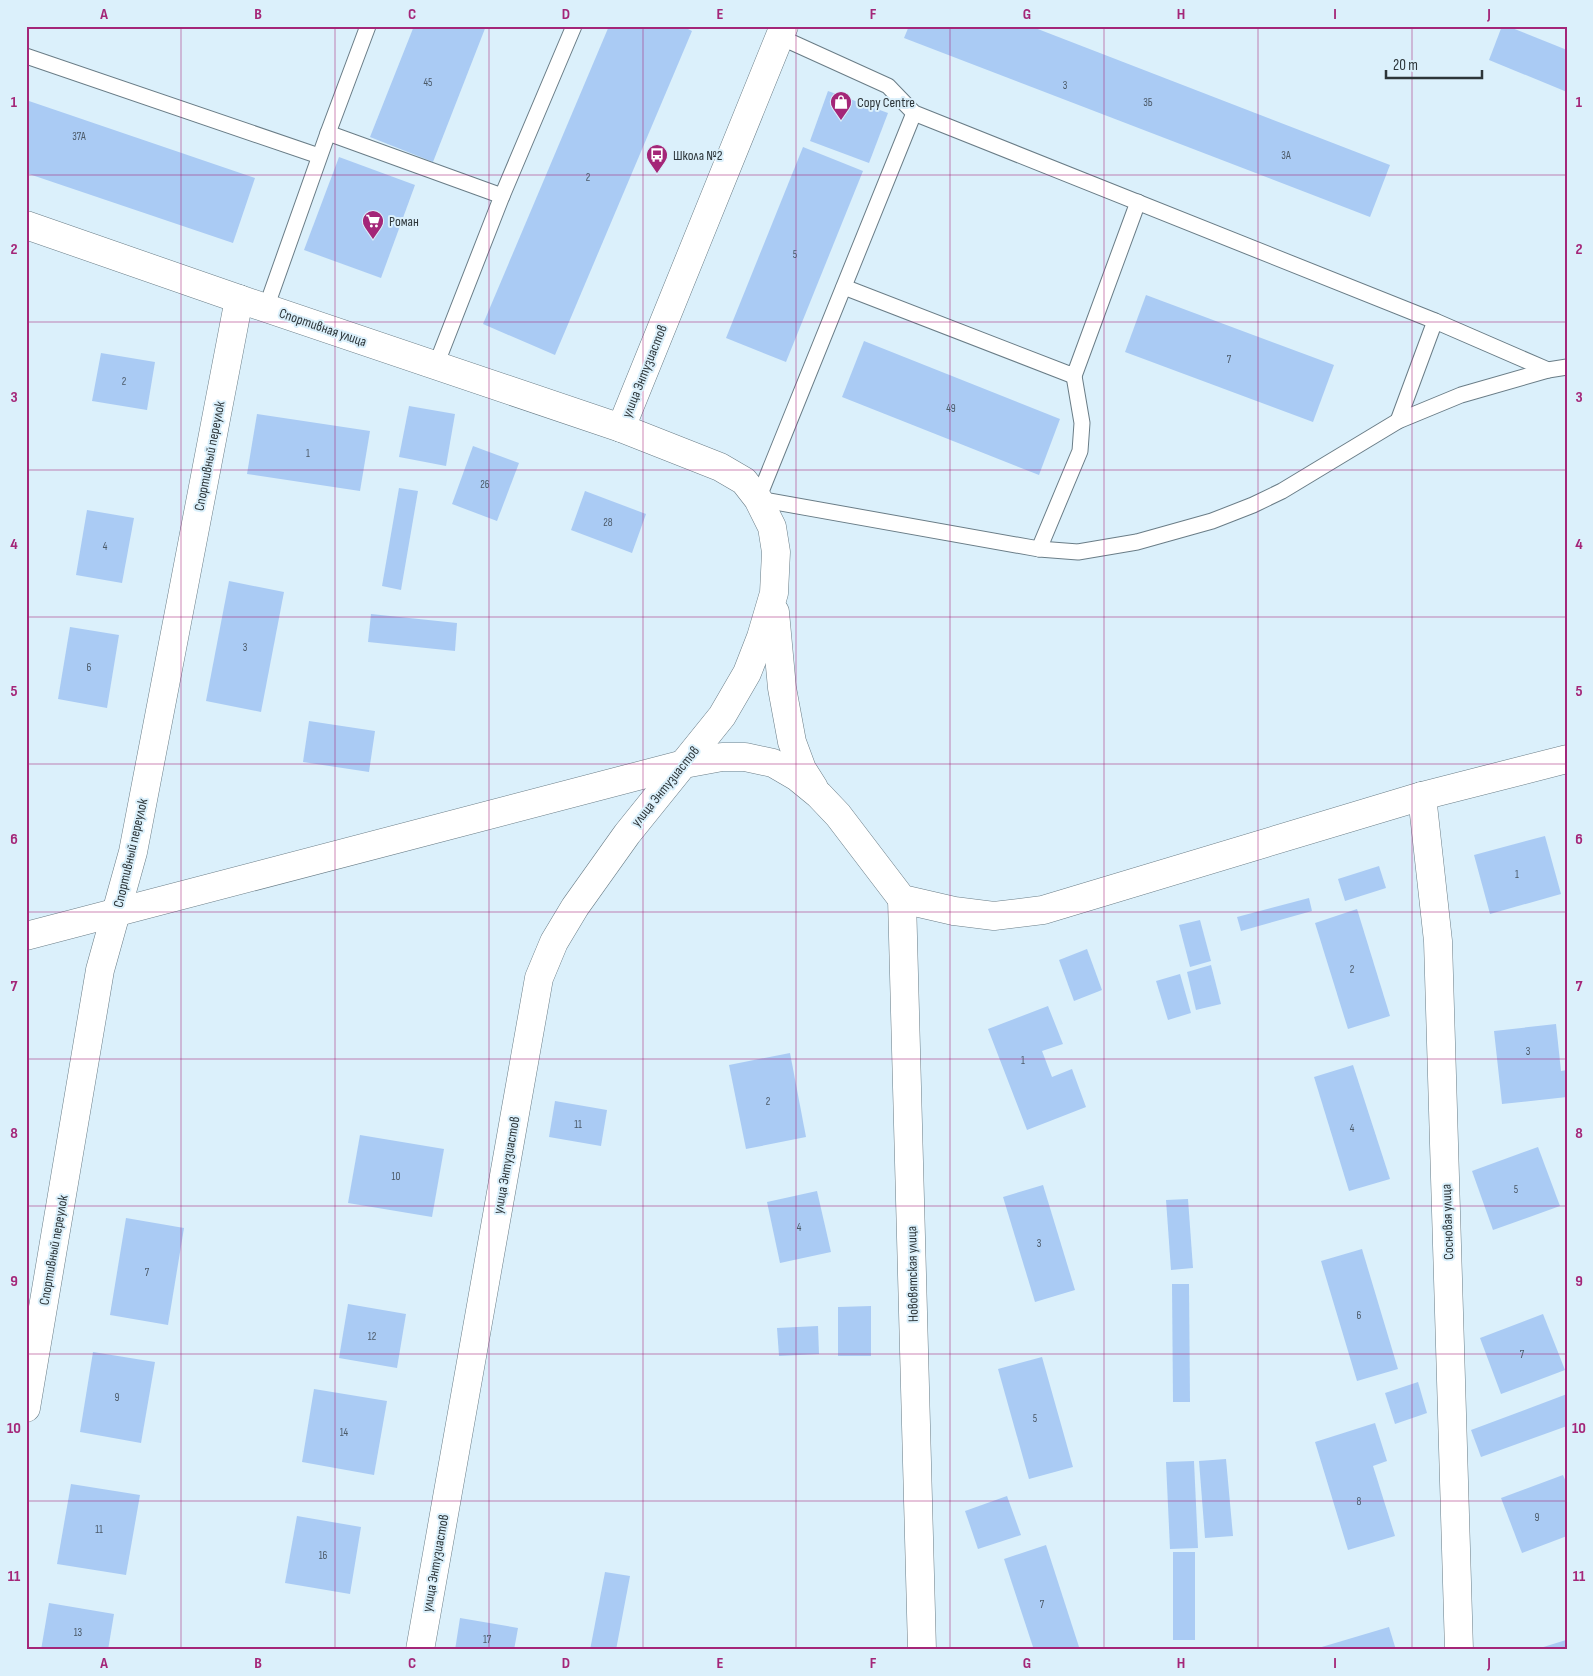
<svg xmlns="http://www.w3.org/2000/svg" width="1593" height="1676" font-family="'Sofia Sans Condensed',sans-serif">
	<rect width="100%" height="100%" fill="#dbf0fb"/>
	<g fill="#aacbf4">
		<path d="M 414,26 L 486,26 L 433,162 L 370,137 Z"/>
		<path d="M 609,26 L 682,26 L 692,31 L 555,355 L 483,324 Z"/>
		<path d="M 909,26 L 1030,26 L 1390,165 L 1370,217 L 904,38 Z"/>
		<path d="M 1502,26 L 1507,26 L 1567,50 L 1567,92 L 1489,60 Z"/>
		<path d="M 828,91 L 888,113 L 869,163 L 810,141 Z"/>
		<path d="M 26,100 L 255,178 L 233,243 L 26,173 Z"/>
		<path d="M 803,147 L 863,171 L 786,362 L 726,338 Z"/>
		<path d="M 339,157 L 415,185 L 381,278 L 304,250 Z"/>
		<path d="M 1146,295 L 1334,365 L 1313,422 L 1125,352 Z"/>
		<path d="M 864,341 L 1060,419 L 1039,475 L 842,397 Z"/>
		<path d="M 101,353 L 155,362 L 147,410 L 92,401 Z"/>
		<path d="M 409,406 L 455,414 L 446,466 L 399,457 Z"/>
		<path d="M 257,414 L 370,431 L 360,491 L 247,474 Z"/>
		<path d="M 473,446 L 519,463 L 497,521 L 452,504 Z"/>
		<path d="M 399,488 L 418,491 L 401,590 L 382,586 Z"/>
		<path d="M 585,491 L 646,514 L 632,553 L 571,530 Z"/>
		<path d="M 87,510 L 134,518 L 122,583 L 76,575 Z"/>
		<path d="M 229,581 L 284,592 L 261,712 L 206,701 Z"/>
		<path d="M 371,614 L 457,623 L 455,651 L 368,642 Z"/>
		<path d="M 70,627 L 119,635 L 107,708 L 58,699 Z"/>
		<path d="M 309,721 L 375,731 L 369,772 L 303,762 Z"/>
		<path d="M 1545,836 L 1561,894 L 1490,914 L 1474,855 Z"/>
		<path d="M 1379,866 L 1386,888 L 1345,901 L 1338,879 Z"/>
		<path d="M 1309,898 L 1312,911 L 1241,931 L 1237,917 Z"/>
		<path d="M 1357,909 L 1390,1016 L 1348,1029 L 1315,923 Z"/>
		<path d="M 1200,920 L 1211,961 L 1190,967 L 1179,925 Z"/>
		<path d="M 1087,949 L 1102,990 L 1074,1001 L 1059,960 Z"/>
		<path d="M 1211,965 L 1221,1004 L 1196,1010 L 1187,972 Z"/>
		<path d="M 1180,974 L 1191,1013 L 1168,1020 L 1156,981 Z"/>
		<path d="M 1048,1006 L 1063,1044 L 1042,1051 L 1052,1077 L 1072,1069 L 1086,1107 L 1027,1130 L 988,1029 Z"/>
		<path d="M 1556,1024 L 1561,1071 L 1567,1070 L 1567,1097 L 1502,1104 L 1494,1031 Z"/>
		<path d="M 790,1053 L 806,1137 L 746,1149 L 729,1065 Z"/>
		<path d="M 1353,1065 L 1390,1179 L 1349,1191 L 1314,1077 Z"/>
		<path d="M 555,1101 L 607,1110 L 601,1146 L 549,1137 Z"/>
		<path d="M 360,1135 L 444,1149 L 432,1217 L 348,1203 Z"/>
		<path d="M 1538,1147 L 1560,1206 L 1493,1230 L 1472,1171 Z"/>
		<path d="M 1043,1185 L 1075,1290 L 1035,1302 L 1003,1197 Z"/>
		<path d="M 817,1191 L 831,1252 L 780,1263 L 767,1202 Z"/>
		<path d="M 1188,1199 L 1193,1268 L 1171,1270 L 1166,1200 Z"/>
		<path d="M 126,1218 L 184,1228 L 168,1325 L 110,1315 Z"/>
		<path d="M 1362,1249 L 1398,1369 L 1357,1381 L 1321,1261 Z"/>
		<path d="M 1172,1284 L 1189,1284 L 1190,1402 L 1173,1402 Z"/>
		<path d="M 348,1304 L 406,1314 L 397,1368 L 339,1358 Z"/>
		<path d="M 871,1306 L 871,1356 L 838,1356 L 838,1307 Z"/>
		<path d="M 1543,1314 L 1565,1370 L 1501,1394 L 1480,1338 Z"/>
		<path d="M 818,1326 L 819,1354 L 779,1356 L 777,1328 Z"/>
		<path d="M 93,1352 L 155,1362 L 141,1443 L 80,1432 Z"/>
		<path d="M 1042,1357 L 1073,1467 L 1029,1479 L 998,1369 Z"/>
		<path d="M 1418,1382 L 1427,1413 L 1395,1424 L 1385,1393 Z"/>
		<path d="M 314,1389 L 387,1401 L 374,1475 L 302,1462 Z"/>
		<path d="M 1567,1394 L 1567,1426 L 1481,1457 L 1471,1430 Z"/>
		<path d="M 1375,1423 L 1387,1461 L 1373,1466 L 1395,1536 L 1348,1550 L 1315,1442 Z"/>
		<path d="M 1226,1459 L 1233,1536 L 1205,1538 L 1199,1461 Z"/>
		<path d="M 1194,1461 L 1198,1548 L 1170,1549 L 1166,1462 Z"/>
		<path d="M 1563,1475 L 1567,1484 L 1567,1536 L 1522,1553 L 1501,1498 Z"/>
		<path d="M 71,1484 L 140,1495 L 126,1575 L 57,1564 Z"/>
		<path d="M 1007,1496 L 1021,1535 L 978,1549 L 965,1511 Z"/>
		<path d="M 297,1516 L 361,1527 L 350,1594 L 285,1583 Z"/>
		<path d="M 1046,1545 L 1080,1650 L 1034,1650 L 1004,1559 Z"/>
		<rect x="1173" y="1552" width="22" height="88"/>
		<path d="M 605,1572 L 630,1576 L 616,1650 L 590,1650 Z"/>
		<path d="M 49,1603 L 114,1614 L 108,1650 L 41,1650 Z"/>
		<path d="M 460,1618 L 518,1628 L 514,1650 L 455,1650 Z"/>
		<path d="M 1389,1627 L 1396,1650 L 1315,1650 L 1315,1649 Z"/>
		<path d="M 1566,1640 L 1567,1650 L 1537,1650 L 1537,1649 Z"/>
	</g>
	<g fill="none" stroke-linecap="round" stroke-linejoin="round">
		<g stroke="#6a7d87" stroke-width="17">
			<g id="service">
				<path d="M 780,37 L 888,86 L 914,113 L 1435,321 L 1548,370 L 1567,367"/>
				<path d="M 26,56 L 319,156"/>
				<path d="M 914,113 L 758,499 L 1039,549 L 1078,552 L 1137,542 L 1212,521 L 1253,505 L 1282,491 L 1398,421 L 1461,395 L 1548,370"/>
				<path d="M 328,133 L 502,196"/>
				<path d="M 844,287 L 1074,376 L 1138,202"/>
				<path d="M 266,308 L 328,133 L 368,26"/>
				<path d="M 436,365 L 502,196 L 574,26"/>
				<path d="M 1398,421 L 1435,321"/>
				<path d="M 1039,549 L 1080,451 L 1082,423 L 1074,376"/>
			</g>
		</g>
		<g stroke="#6a7d87" stroke-width="29">
			<g id="minor">
				<path d="M 26,225 L 239,299 L 621,428"/>
				<path d="M 775,612 L 782,688 L 792,742 L 802,769 L 814,788"/>
				<path d="M 1422,796 L 1438,941 L 1459,1650"/>
				<path d="M 902,899 L 922,1650"/>
				<path d="M 26,936 L 684,764 L 722,757 L 745,757 L 773,763 L 797,777 L 819,795 L 838,815 L 902,899 L 954,911 L 994,916 L 1043,910 L 1422,796 L 1567,759"/>
				<path d="M 26,1408 L 100,970 L 133,852 L 239,299"/>
				<path d="M 420,1650 L 539,978 L 554,942 L 575,907 L 627,834 L 722,716 L 747,673 L 761,637 L 774,593 L 776,552 L 772,527 L 758,499 L 744,481 L 720,467 L 621,428 L 784,26"/>
			</g>
		</g>
		<use href="#service" stroke="#fff" stroke-width="15"/>
		<use href="#minor" stroke="#fff" stroke-width="28"/>
	</g>
	<path fill="none" stroke="#a42678" stroke-width="1" stroke-opacity="0.55" d="M 181,26 L 181,1650M 335,26 L 335,1650M 489,26 L 489,1650M 643,26 L 643,1650M 796,26 L 796,1650M 950,26 L 950,1650M 1104,26 L 1104,1650M 1258,26 L 1258,1650M 1412,26 L 1412,1650M 26,175 L 1567,175M 26,322 L 1567,322M 26,470 L 1567,470M 26,617 L 1567,617M 26,764 L 1567,764M 26,912 L 1567,912M 26,1059 L 1567,1059M 26,1206 L 1567,1206M 26,1354 L 1567,1354M 26,1501 L 1567,1501"/>
	<defs>
		<g id="shop-pin" transform="scale(1.125)"><path d="M0 17L-7.5 6A9.5 9.5 0 1 1 7.5 6Z" fill="#a42678" stroke="#dbf0fb"/><path d="M-5-2.5h2.3a2.7 3.5 0 0 1 5.4 0H5L5.5 6h-11ZM-1.5-2.5h3a1.5 2.3 0 0 0-3 0Z" fill="#fff"/></g>
		<g id="bus-pin" transform="scale(1.125)"><path d="M0 17L-7.5 6A9.5 9.5 0 1 1 7.5 6Z" fill="#a42678" stroke="#dbf0fb"/><path d="M-5-6H5V4H4V6H2V4H-2V6H-4V4H-5ZM-3.5-4V0h7V-4ZM-3.5 1.2v1.5H-2V1.2ZM2 1.2v1.5H3.5V1.2Z" fill="#fff"/></g>
		<g id="supermarket-pin" transform="scale(1.125)"><path d="M0 17L-7.5 6A9.5 9.5 0 1 1 7.5 6Z" fill="#a42678" stroke="#dbf0fb"/><path d="M-6-5.5h2.5l.6 2H6L4.5 2H-2.5L-4.4-4H-6ZM-1.5 3.2a1.3 1.3 0 1 0 .1 0ZM3 3.2a1.3 1.3 0 1 0 .1 0Z" fill="#fff"/></g>
	</defs>
	<g fill-rule="evenodd">
		<use href="#shop-pin" x="841" y="102"/>
		<use href="#bus-pin" x="657" y="155"/>
		<use href="#supermarket-pin" x="373" y="221"/>
	</g>
	<g text-anchor="middle" stroke-width="4" stroke-linejoin="round" paint-order="stroke">
		<g font-size="11" fill="#4c5a68">
			<text x="428" y="86">45</text>
			<text x="1065" y="89">3</text>
			<text x="1148" y="106">3Б</text>
			<text x="79" y="140">37А</text>
			<text x="1286" y="159">3А</text>
			<text x="588" y="181">2</text>
			<text x="795" y="258">5</text>
			<text x="1229" y="363">7</text>
			<text x="124" y="385">2</text>
			<text x="951" y="412">49</text>
			<text x="308" y="457">1</text>
			<text x="485" y="488">26</text>
			<text x="608" y="526">28</text>
			<text x="105" y="550">4</text>
			<text x="245" y="651">3</text>
			<text x="89" y="671">6</text>
			<text x="1517" y="878">1</text>
			<text x="1352" y="973">2</text>
			<text x="1528" y="1055">3</text>
			<text x="1023" y="1064">1</text>
			<text x="768" y="1105">2</text>
			<text x="578" y="1128">11</text>
			<text x="1352" y="1132">4</text>
			<text x="396" y="1180">10</text>
			<text x="1516" y="1193">5</text>
			<text x="799" y="1231">4</text>
			<text x="1039" y="1247">3</text>
			<text x="147" y="1276">7</text>
			<text x="1359" y="1319">6</text>
			<text x="372" y="1340">12</text>
			<text x="1522" y="1358">7</text>
			<text x="117" y="1401">9</text>
			<text x="1035" y="1422">5</text>
			<text x="344" y="1436">14</text>
			<text x="1359" y="1505">8</text>
			<text x="1537" y="1521">9</text>
			<text x="99" y="1533">11</text>
			<text x="323" y="1559">16</text>
			<text x="1042" y="1608">7</text>
			<text x="78" y="1636">13</text>
			<text x="487" y="1643">17</text>
		</g>
		<g font-size="14" fill="#2c3539" stroke="#dbf0fb" text-anchor="start">
			<text x="857" y="107">Copy Centre</text>
			<text x="673" y="160">Школа №2</text>
			<text x="389" y="226">Роман</text>
		</g>
		<g font-size="14" fill="#2c3539" stroke="#dbf0fb">
			<text transform="translate(323 327) rotate(19)" y="5">Спортивная улица</text>
			<text transform="translate(644 371) rotate(-68)" y="5">улица Энтузиастов</text>
			<text transform="translate(209 456) rotate(-79)" y="5">Спортивный переулок</text>
			<text transform="translate(665 786) rotate(-51)" y="5">улица Энтузиастов</text>
			<text transform="translate(130 853) rotate(-77)" y="5">Спортивный переулок</text>
			<text transform="translate(506 1165) rotate(-80)" y="5">улица Энтузиастов</text>
			<text transform="translate(1447 1222) rotate(-92)" y="5">Сосновая улица</text>
			<text transform="translate(53 1250) rotate(-80)" y="5">Спортивный переулок</text>
			<text transform="translate(912 1274) rotate(-91)" y="5">Нововятская улица</text>
			<text transform="translate(435 1563) rotate(-80)" y="5">улица Энтузиастов</text>
		</g>
	</g>
	<rect width="1593" height="1676" fill="none" stroke="#dbf0fb" stroke-width="55"/>
	<path d="M1386 70v8h96v-8" fill="none" stroke="#2c3539" stroke-width="2.5"/>
	<text x="1393" y="70" font-size="15" fill="#2c3539" stroke="#dbf0fb" stroke-width="4" paint-order="stroke">20 m</text>
	<rect x="28" y="28" width="1538" height="1620" fill="none" stroke="#a42678" stroke-width="2"/>
	<g font-size="16" text-anchor="middle" font-weight="bold" fill="#a42678">
		<text x="104" y="19">A</text>
		<text x="258" y="19">B</text>
		<text x="412" y="19">C</text>
		<text x="566" y="19">D</text>
		<text x="720" y="19">E</text>
		<text x="873" y="19">F</text>
		<text x="1027" y="19">G</text>
		<text x="1181" y="19">H</text>
		<text x="1335" y="19">I</text>
		<text x="1489" y="19">J</text>
		<text x="14" y="107">1</text>
		<text x="1579" y="107">1</text>
		<text x="14" y="254">2</text>
		<text x="1579" y="254">2</text>
		<text x="14" y="402">3</text>
		<text x="1579" y="402">3</text>
		<text x="14" y="549">4</text>
		<text x="1579" y="549">4</text>
		<text x="14" y="696">5</text>
		<text x="1579" y="696">5</text>
		<text x="14" y="844">6</text>
		<text x="1579" y="844">6</text>
		<text x="14" y="991">7</text>
		<text x="1579" y="991">7</text>
		<text x="14" y="1138">8</text>
		<text x="1579" y="1138">8</text>
		<text x="14" y="1286">9</text>
		<text x="1579" y="1286">9</text>
		<text x="14" y="1433">10</text>
		<text x="1579" y="1433">10</text>
		<text x="14" y="1581">11</text>
		<text x="1579" y="1581">11</text>
		<text x="104" y="1668">A</text>
		<text x="258" y="1668">B</text>
		<text x="412" y="1668">C</text>
		<text x="566" y="1668">D</text>
		<text x="720" y="1668">E</text>
		<text x="873" y="1668">F</text>
		<text x="1027" y="1668">G</text>
		<text x="1181" y="1668">H</text>
		<text x="1335" y="1668">I</text>
		<text x="1489" y="1668">J</text>
	</g>
</svg>
